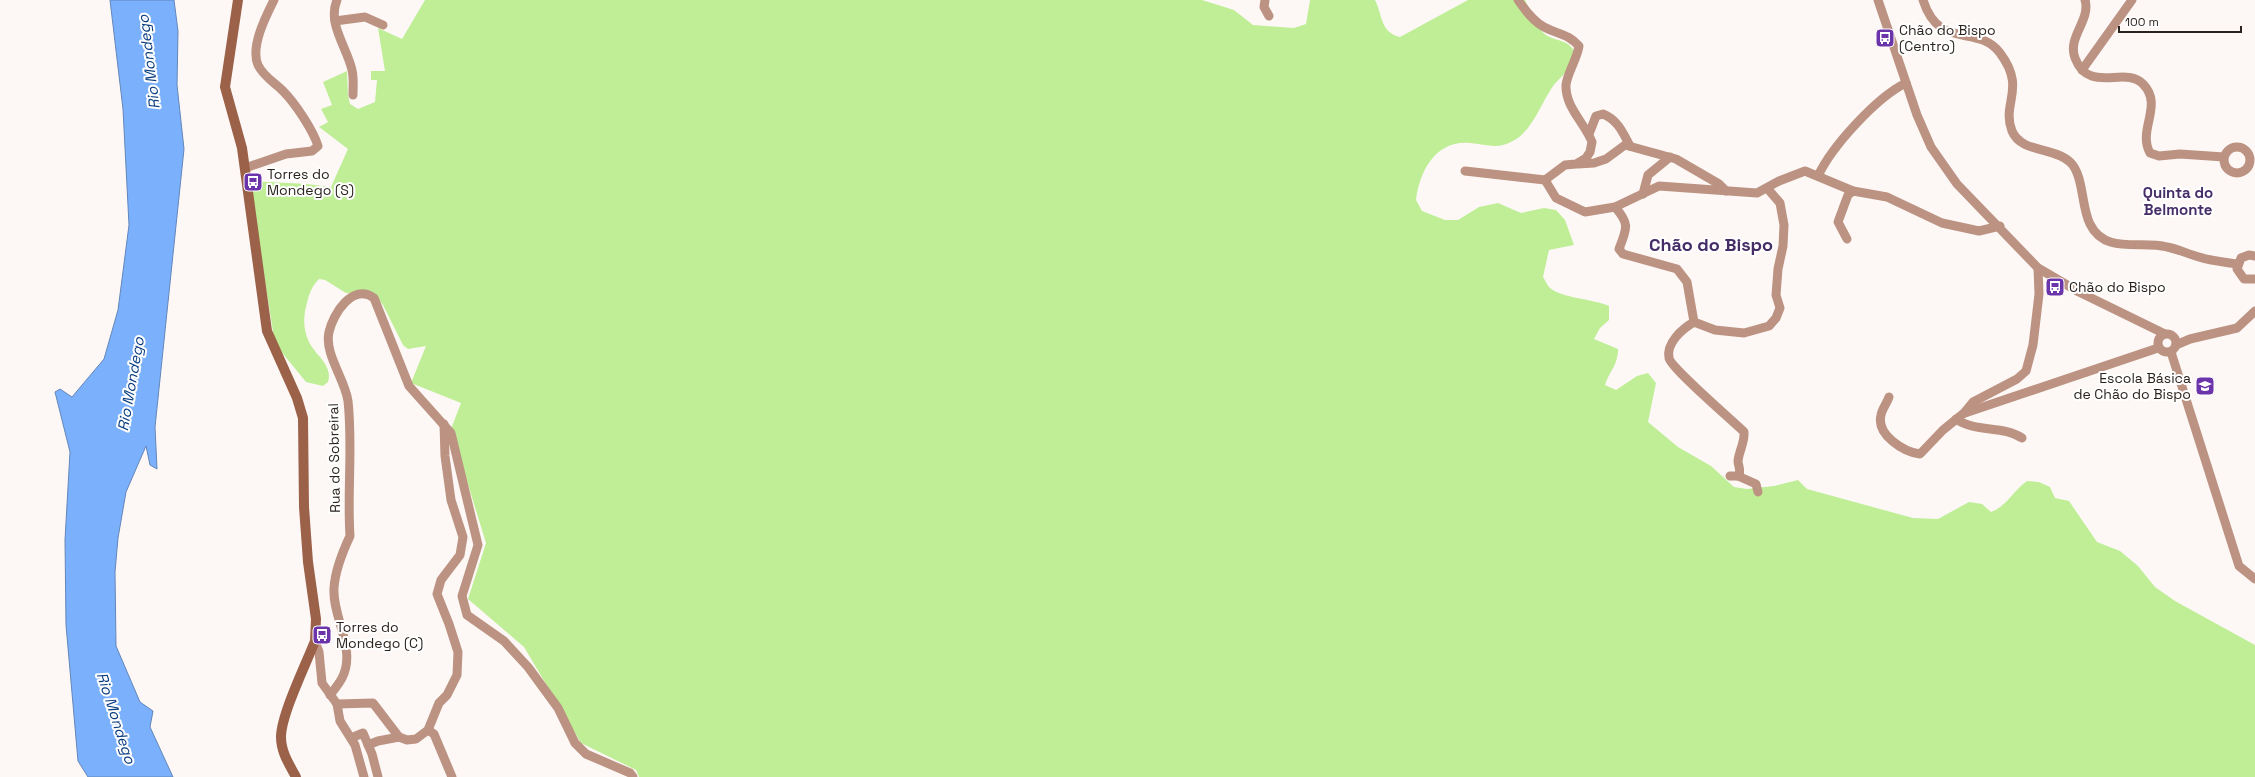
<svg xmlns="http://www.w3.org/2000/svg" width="2255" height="777" font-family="'Space Grotesk',sans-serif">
	<rect width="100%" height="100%" fill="#fdf8f6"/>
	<path fill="#bfee97" d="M 425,0 L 1202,0 L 1234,10 L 1253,25 L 1294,28 L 1306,24 L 1310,0 L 1375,0 C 1383,16 1380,32 1400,37 L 1468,0 L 1525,0 C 1531,11 1536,28 1546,35 C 1557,42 1569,39 1575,53 C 1572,59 1570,68 1566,72 C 1560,79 1554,83 1550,91 C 1539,108 1530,135 1509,143 C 1496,149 1484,144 1470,143 C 1436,140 1420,170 1416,200 L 1422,211 L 1445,220 L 1458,220 L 1479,207 L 1498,203 L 1521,213 L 1544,208 L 1556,210 L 1565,220 L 1574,245 L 1549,250 L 1543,277 C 1545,280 1547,285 1550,288 C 1561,298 1594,299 1609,306 L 1609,320 L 1600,328 L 1594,339 L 1618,349 C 1618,365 1610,370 1605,385 L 1616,390 L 1637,376 L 1648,373 L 1656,383 L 1648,422 L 1678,447 L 1711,466 L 1734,487 L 1747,489 L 1774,486 L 1798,480 L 1807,489 L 1913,518 L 1938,519 L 1969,502 L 1982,504 L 1991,512 C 2007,506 2013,491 2027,481 L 2039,482 L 2050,487 L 2055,498 L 2069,501 L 2097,542 L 2120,551 L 2138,566 L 2155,587 L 2175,601 L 2255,645 L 2255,777 L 639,777 L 636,770 L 581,743 L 524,647 L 468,599 L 486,543 L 451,429 L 461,403 L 411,383 L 426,346 L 408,349 L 403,345 L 383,305 L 375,295 L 346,293 L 325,280 L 319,279 C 312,286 309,294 307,303 C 303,316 303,330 309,342 C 316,356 333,365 328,382 L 323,386 L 306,382 L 275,344 L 249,181 L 307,184 L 331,187 L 348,149 L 319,127 L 328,122 L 321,109 L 332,105 L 323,82 L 347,71 L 348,95 L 350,104 L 358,109 L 375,102 L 377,80 L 371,80 L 371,71 L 385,71 L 378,28 L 402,39 Z"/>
	<path fill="#7bb1fc" stroke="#6386b9" d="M 110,0 L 174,0 L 178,31 L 177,85 L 184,149 L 155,427 L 157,469 L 150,465 L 146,446 L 126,492 L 118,538 L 115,572 L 116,646 L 140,702 L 153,711 L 150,727 L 173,777 L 88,777 L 78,761 L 66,625 L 65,540 L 70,452 L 55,392 L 60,389 L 72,397 L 104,359 L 118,310 L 129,225 L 123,109 Z"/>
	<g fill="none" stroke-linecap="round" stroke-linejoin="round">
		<g stroke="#bc9382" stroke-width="9">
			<path d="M 337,0 C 327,24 347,47 352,70 C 354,78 353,87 353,95"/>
			<path d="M 1265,0 L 1264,7 L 1269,16"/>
			<path d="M 1518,0 C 1525,10 1533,21 1544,27 C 1559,35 1567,33 1579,46 C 1577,59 1567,74 1566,85 C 1565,107 1584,122 1592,142 L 1590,152 L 1586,158 L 1576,164 L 1565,165 L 1545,180 L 1556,198 L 1585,212 L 1615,207 L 1659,186 L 1757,193 L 1779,181 L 1805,171 L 1853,191 L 1887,197 L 1942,223 L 1979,231 L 2000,226"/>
			<path d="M 1878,0 L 1917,115 L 1931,147 L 1957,184 L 2038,268 L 2079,292 L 2165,334"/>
			<path d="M 1923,0 C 1939,51 1977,23 2000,53 C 2027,89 2001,103 2012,131 C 2021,153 2054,147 2070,162 C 2084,175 2081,207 2090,224 C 2105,255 2141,240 2167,247 C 2178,249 2188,254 2199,257 C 2211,261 2225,262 2237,264"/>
			<path d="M 2085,0 C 2091,20 2067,37 2075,58 C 2089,95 2125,65 2143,84 C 2164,105 2137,130 2150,153 L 2159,156 L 2180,154 L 2224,157"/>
			<path d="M 335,21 L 365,17 L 383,25"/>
			<path d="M 2082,70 L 2132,0"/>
			<path d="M 1589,134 L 1596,116 L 1603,114 C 1618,120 1623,133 1630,146"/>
			<circle cx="2237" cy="160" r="13"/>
			<path d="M 1578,164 L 1594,163 L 1606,159 L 1625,145 L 1676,159 L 1719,184 L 1726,191"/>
			<path d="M 245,168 L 286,154 L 312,151 L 318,146 C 313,130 295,103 283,91 C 275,83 263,76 258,65 C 250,47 266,16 274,0"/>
			<path d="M 1465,171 L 1545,180"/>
			<path d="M 1818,176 C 1832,146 1877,97 1906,83"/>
			<path d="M 1643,194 L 1648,175 L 1670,157"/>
			<path d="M 1615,207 C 1630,224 1627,228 1619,249 L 1623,254 L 1677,269 L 1687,282 L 1694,322 L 1715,330 L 1744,333 L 1769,326 L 1776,318 L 1780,308 L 1776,295 L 1778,269 L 1783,246 L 1784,225 L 1780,203 L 1767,188"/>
			<path d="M 1847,239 L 1838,222 L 1848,195 L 1853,191"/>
			<path d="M 2255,256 L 2249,255 L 2241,258 L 2237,269 L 2244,279 L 2255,279"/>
			<path d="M 1694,322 C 1682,329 1666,343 1669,358 C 1671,368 1733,421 1744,432 C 1745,442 1739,451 1738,461 C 1738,466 1742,471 1738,476 L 1730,476"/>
			<circle cx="2167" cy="343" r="9"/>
			<path d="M 2176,345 L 2190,339 L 2237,328 L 2255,311"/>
			<path d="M 2171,352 L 2239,566 L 2255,579"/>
			<path d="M 1889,397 C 1887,403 1882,409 1881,415 C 1876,435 1904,452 1920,454 L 1943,430 L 1964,413 L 1973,402 L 2017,379 L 2026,371 L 2033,345 L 2039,294 L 2038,268"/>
			<path d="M 1965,413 L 2158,348"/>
			<path d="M 1956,419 C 1976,433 2003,425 2022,438"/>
			<path d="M 1738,476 L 1756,484 L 1758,492"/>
			<path d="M 315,641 L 319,652 L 322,683 L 337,704 L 373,703 L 399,737"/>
			<path d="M 330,695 C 334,690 339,684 342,678 C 357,650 332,617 334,588 C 335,570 343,551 350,536 C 347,491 353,446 348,401 C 345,379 324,354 329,332 C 333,314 353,282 374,298 L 409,386 L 451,433 L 478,545 L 462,596 L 467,615 L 504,641 L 528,667 L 558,708 L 575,743 L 586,754 L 630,773 L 633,777"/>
			<path d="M 337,704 L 340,721 L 355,745 L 364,777"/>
			<path d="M 428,730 L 434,734 L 452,777"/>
			<path d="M 351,738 L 363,733 L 372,754 L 378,777"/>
			<path d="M 368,745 L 378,741 L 399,737 L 407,740 L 416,739 L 428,730 L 439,703 L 447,695 L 457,675 L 458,652 L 449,624 L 437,594 L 441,580 L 460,555 L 463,537 L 451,500 L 445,456 L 444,424"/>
		</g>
		<path stroke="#9b6149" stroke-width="10" d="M 238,0 L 225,87 L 242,148 L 267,331 L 297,398 L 303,418 L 304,507 L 308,562 L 316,619 L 315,641 C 306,664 281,715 281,737 C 281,752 289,764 296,777"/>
	</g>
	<defs>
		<g id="bus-square" transform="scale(1)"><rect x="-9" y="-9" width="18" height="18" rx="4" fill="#6b34ab" stroke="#fff"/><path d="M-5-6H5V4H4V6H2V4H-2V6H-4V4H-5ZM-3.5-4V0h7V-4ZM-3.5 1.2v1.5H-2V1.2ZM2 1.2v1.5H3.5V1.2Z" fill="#fff"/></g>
		<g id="school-square" transform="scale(1)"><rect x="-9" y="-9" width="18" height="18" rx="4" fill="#6b34ab" stroke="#fff"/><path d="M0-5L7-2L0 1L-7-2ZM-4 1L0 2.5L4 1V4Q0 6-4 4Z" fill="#fff"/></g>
	</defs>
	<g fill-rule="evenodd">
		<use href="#bus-square" x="1885" y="38"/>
		<use href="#bus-square" x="253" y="182"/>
		<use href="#bus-square" x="2055" y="287"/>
		<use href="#school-square" x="2205" y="386"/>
		<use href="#bus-square" x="322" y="635"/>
	</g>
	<g text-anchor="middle" stroke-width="4" stroke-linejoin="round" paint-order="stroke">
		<g font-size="14" fill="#2b231e" stroke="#fff" text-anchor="start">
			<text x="1899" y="35">Chão do Bispo<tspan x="1899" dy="16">(Centro)</tspan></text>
			<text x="267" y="179">Torres do<tspan x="267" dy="16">Mondego (S)</tspan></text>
			<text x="2069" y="292">Chão do Bispo</text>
			<text x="2191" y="383" text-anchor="end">Escola Básica<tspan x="2191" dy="16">de Chão do Bispo</tspan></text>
			<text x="336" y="632">Torres do<tspan x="336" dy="16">Mondego (C)</tspan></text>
		</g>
		<g font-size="14" fill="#2b231e" stroke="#fff">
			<text transform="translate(334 458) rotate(-91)" y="5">Rua do Sobreiral</text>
		</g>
		<g font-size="15" font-style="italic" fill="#0b3e80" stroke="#fff">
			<text transform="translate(149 62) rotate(-97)" y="5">Rio Mondego</text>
			<text transform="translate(131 384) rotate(-80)" y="5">Rio Mondego</text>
			<text transform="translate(116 718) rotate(72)" y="5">Rio Mondego</text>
		</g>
		<g font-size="15" font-weight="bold" fill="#452d68" stroke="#fff">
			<text x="2178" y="198">Quinta do<tspan x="2178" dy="17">Belmonte</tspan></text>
		</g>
		<g font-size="18" font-weight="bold" fill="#452d68" stroke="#fff">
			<text x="1711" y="251">Chão do Bispo</text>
		</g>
	</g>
	<path d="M2119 26v6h122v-6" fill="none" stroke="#2b231e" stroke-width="2"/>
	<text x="2125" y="26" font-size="12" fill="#2b231e" stroke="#ffffff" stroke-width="3" paint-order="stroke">100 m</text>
</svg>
